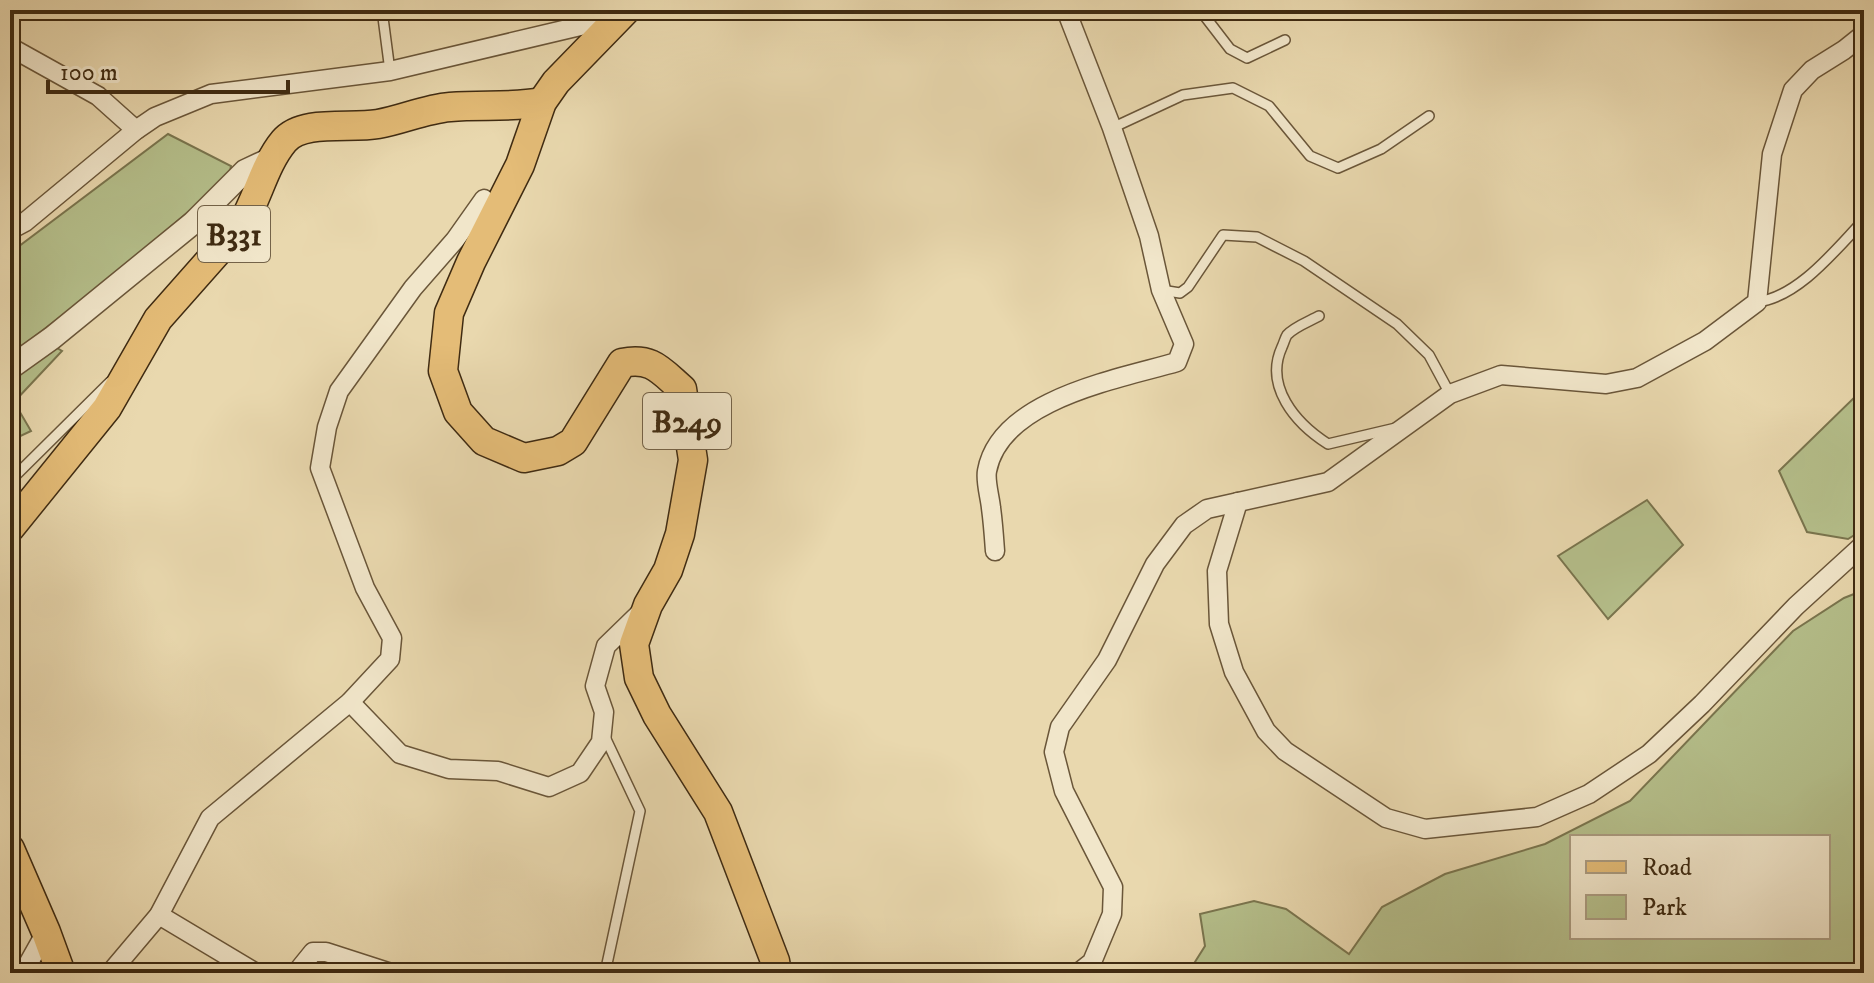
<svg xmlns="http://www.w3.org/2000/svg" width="1874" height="983" font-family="'IM FELL DW Pica',serif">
	<rect width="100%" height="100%" fill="#e9d8ae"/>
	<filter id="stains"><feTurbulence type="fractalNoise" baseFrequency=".0025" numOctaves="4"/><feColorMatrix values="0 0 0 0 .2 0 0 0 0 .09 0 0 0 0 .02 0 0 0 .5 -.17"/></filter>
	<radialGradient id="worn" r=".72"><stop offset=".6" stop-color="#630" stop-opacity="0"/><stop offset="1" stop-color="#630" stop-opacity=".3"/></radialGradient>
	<g fill="#b5bf8b" stroke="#7a754e" stroke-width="2" fill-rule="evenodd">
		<path d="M 168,134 L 231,166 L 229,177 L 104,284 L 10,355 L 10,253 Z"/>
		<path d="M 52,345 L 62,351 L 14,402 L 31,431 L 10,441 L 10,378 Z"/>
		<path d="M 1864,388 L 1864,529 L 1848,539 L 1807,532 L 1779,471 Z"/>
		<path d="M 1647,500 L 1683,545 L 1608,619 L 1558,556 Z"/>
		<path d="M 1864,590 L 1864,973 L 1188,973 L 1205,946 L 1200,914 L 1254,901 L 1286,909 L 1349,954 L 1382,907 L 1445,874 L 1545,844 L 1630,801 L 1793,631 L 1844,598 ZM 1828,837 L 1828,937 L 1572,937 L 1572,837 Z"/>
	</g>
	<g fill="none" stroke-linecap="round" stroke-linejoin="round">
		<g stroke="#6a5639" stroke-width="12">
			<g id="service">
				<path d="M 382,10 L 390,71"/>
				<path d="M 1200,10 L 1230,49 L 1247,58 L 1285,40"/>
				<path d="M 1112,128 L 1183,95 L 1233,88 L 1269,106 L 1310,156 L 1338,168 L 1381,149 L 1429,116"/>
				<path d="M 1161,290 L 1180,293 L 1188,287 L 1223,235 L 1257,237 L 1304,261 L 1397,324 L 1429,355 L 1450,394"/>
				<path d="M 1757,302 C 1799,297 1836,249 1864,220"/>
				<path d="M 1319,316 C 1310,321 1294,327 1287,335 C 1285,338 1284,343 1282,347 C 1264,386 1295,423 1328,444 L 1396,428"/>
				<path d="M 10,481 L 110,382"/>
				<path d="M 605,973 L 640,811 L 605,737"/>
			</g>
		</g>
		<g stroke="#6a5639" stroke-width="21">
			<g id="minor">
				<path d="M 10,47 L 98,96 L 136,130"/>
				<path d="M 10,230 L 25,222 L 136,130 L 155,117 L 211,94 L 390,71 L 593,23 L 612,24"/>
				<path d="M 1238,502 L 1217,571 L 1219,624 L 1234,672 L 1266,731 L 1285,751 L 1386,818 L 1425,829 L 1537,817 L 1589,794 L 1649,754 L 1702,704 L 1796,606 L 1864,544"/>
				<path d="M 995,551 C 994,537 993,522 991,508 C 990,497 985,481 987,471 C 1000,399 1119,379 1177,362 L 1184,344 L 1161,290 L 1149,236 L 1112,128 L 1066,10"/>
				<path d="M 350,702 L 400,754 L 449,769 L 498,771 L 549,787 L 580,773 L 601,742 L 604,712 L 595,686 L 606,646 L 641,612"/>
				<path d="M 159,915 L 256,973"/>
				<path d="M 23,973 L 46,932"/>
				<path d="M 110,973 L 159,915 L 210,818 L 350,702 L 390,659 L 392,638 L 365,588 L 320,468 L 327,427 L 339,391 L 413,288 L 455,240 L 484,199"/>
				<path d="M 296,973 L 313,952 L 326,952 L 391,973"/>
				<path d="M 1078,973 L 1092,962 L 1112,914 L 1113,887 L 1064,791 L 1054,752 L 1060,727 L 1107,660 L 1155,564 L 1184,525 L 1207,509 L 1328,482 L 1450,394 L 1501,375 L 1606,384 L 1637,378 L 1705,341 L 1757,302 L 1772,154 L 1793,90 L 1812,70 L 1844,50 L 1864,34"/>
			</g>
		</g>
		<g stroke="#6a5639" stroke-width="25">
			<path id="tertiary" d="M 10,368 L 52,338 L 193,223 L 245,171 L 273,158"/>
		</g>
		<g stroke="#3f2b12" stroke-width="31">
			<g id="primary">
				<path d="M 626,10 L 556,82 L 542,102 L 520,165 L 471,262 L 449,313 L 443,371 L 458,412 L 484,441 L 524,458 L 558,451 L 573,442 L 622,363 C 652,357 660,370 682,389 L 693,460 L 680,534 L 668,570 L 648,605 L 634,644 L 639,678 L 657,715 L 718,812 L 775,961 L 777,973"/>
				<path d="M 10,528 L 107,408 L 158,319 L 242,224 C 258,198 264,165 284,141 C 303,119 350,129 378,124 C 402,120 425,109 450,107 C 481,104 511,108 542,102"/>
				<path d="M 10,849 L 46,932 L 61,973"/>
			</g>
		</g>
		<use href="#service" stroke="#f1e6ca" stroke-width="9"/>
		<use href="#minor" stroke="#f1e6ca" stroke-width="18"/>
		<use href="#tertiary" stroke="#f1e6ca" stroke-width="22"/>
		<use href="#primary" stroke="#e4bc77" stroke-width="28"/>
	</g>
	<g text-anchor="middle" stroke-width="7" stroke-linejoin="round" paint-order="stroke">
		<g fill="#f1e6ca" stroke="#746349" stroke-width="2">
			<rect x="198" y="206" width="72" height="56" rx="6"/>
			<rect x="643" y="393" width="88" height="56" rx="6"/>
		</g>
		<g font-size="32" font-weight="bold" fill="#3f2b12">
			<text x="234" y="245">B331</text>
			<text x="687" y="432">B249</text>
		</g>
	</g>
	<rect width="1874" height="983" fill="none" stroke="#e9d8ae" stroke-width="40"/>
	<rect x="12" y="12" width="1850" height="959" fill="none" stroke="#3f2b12" stroke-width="4"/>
	<rect x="20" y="20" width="1834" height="943" fill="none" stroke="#3f2b12" stroke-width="2"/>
	<rect x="1570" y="835" width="260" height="104" fill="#f1e6ca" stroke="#aa9b80" stroke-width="2"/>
	<rect x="1586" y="861" width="40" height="12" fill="#e4bc77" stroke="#aa9b80" stroke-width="2"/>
	<text x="1642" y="875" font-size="24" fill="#3f2b12">Road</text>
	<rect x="1586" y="895" width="40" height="24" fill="#b5bf8b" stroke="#aa9b80" stroke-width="2"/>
	<text x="1642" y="915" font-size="24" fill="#3f2b12">Park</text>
	<path d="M48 80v12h240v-12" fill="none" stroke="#3f2b12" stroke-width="4"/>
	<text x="60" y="80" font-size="24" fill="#3f2b12" stroke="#f1e6ca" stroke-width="6" paint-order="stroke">100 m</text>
	<rect width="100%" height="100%" filter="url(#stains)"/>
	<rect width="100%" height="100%" fill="url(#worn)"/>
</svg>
